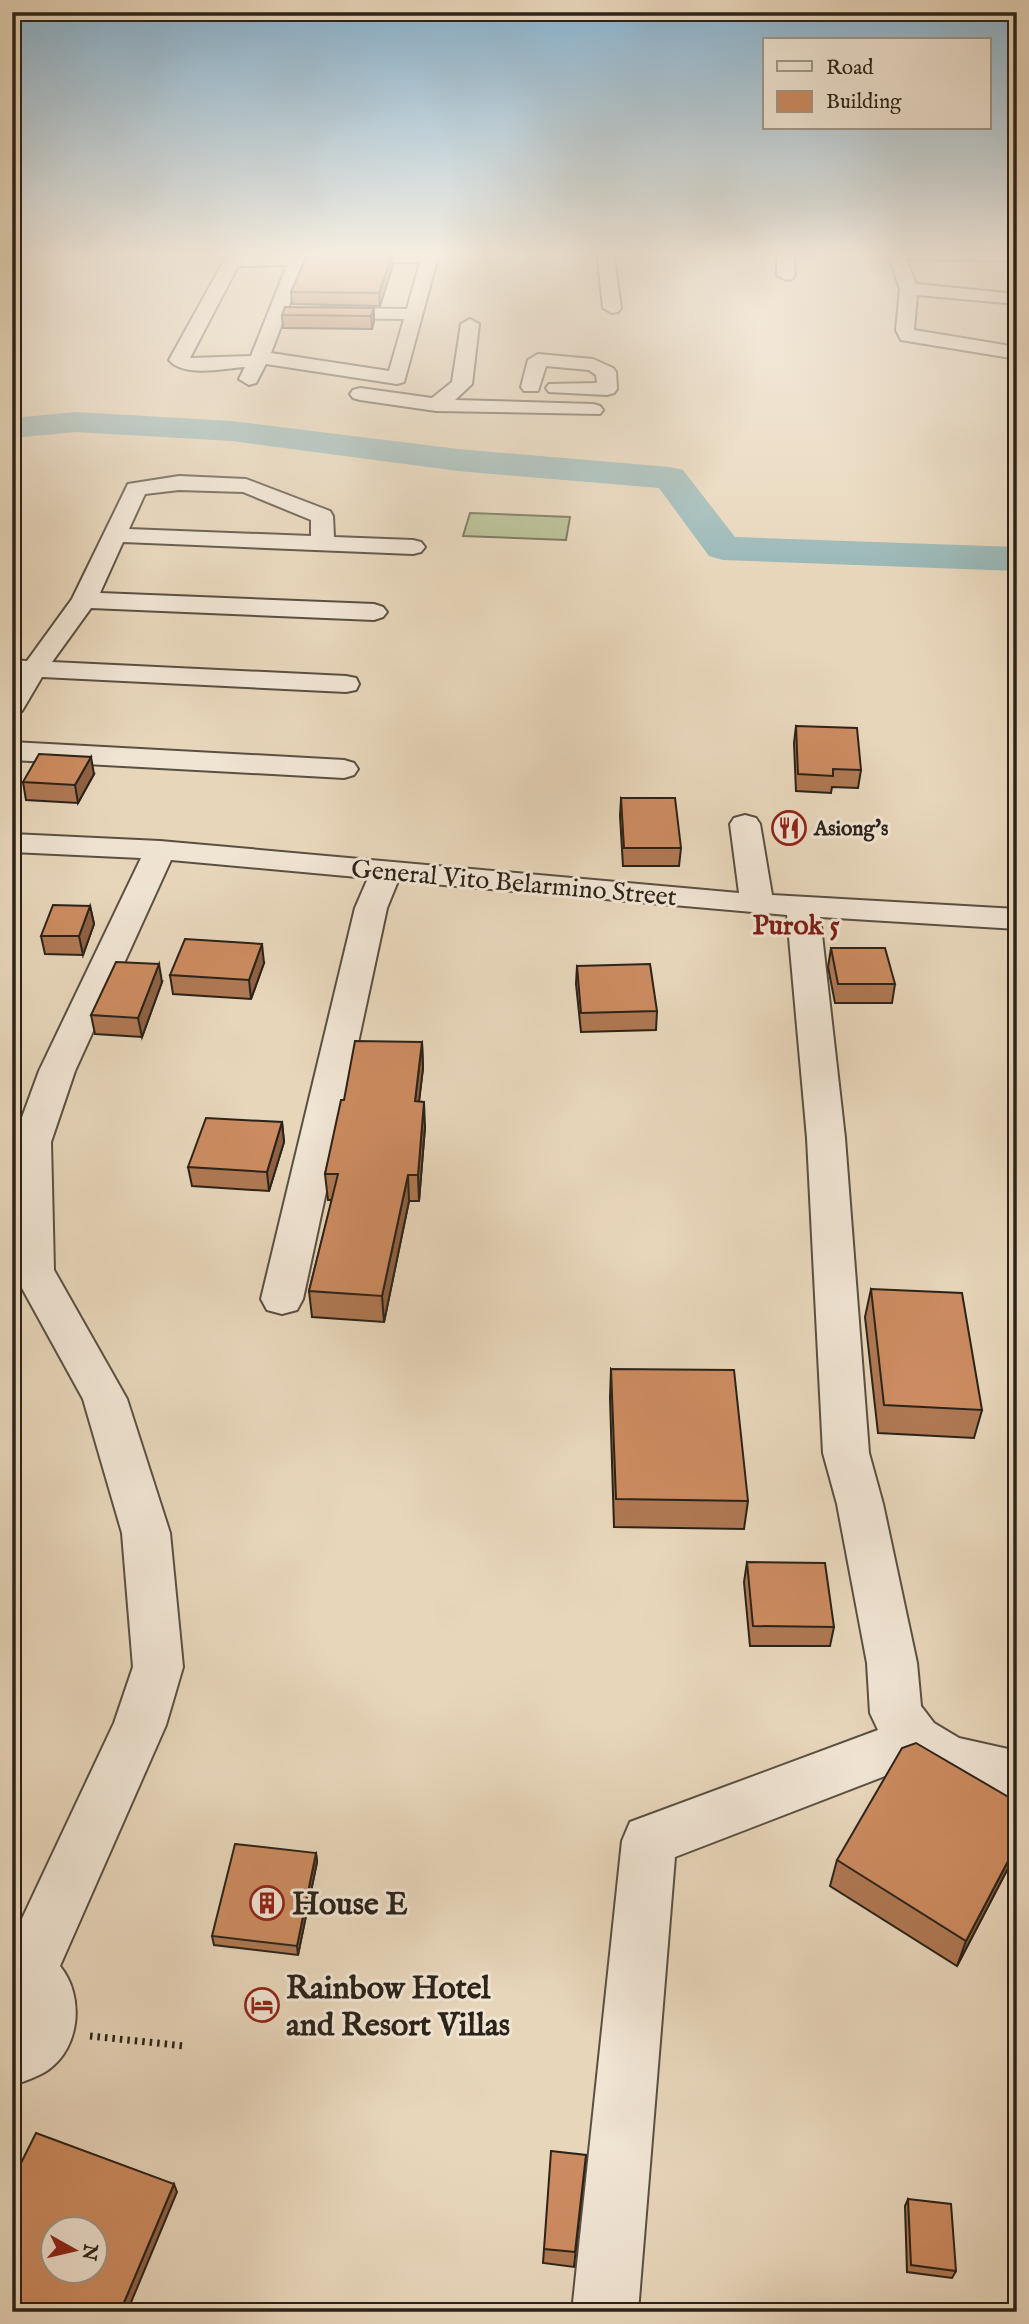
<svg xmlns="http://www.w3.org/2000/svg" width="1029" height="2324" font-family="'IM FELL English',serif">
	<rect width="100%" height="100%" fill="#e8d6bb"/>
	<filter id="stains"><feTurbulence type="fractalNoise" baseFrequency=".00286" numOctaves="4"/><feColorMatrix values="0 0 0 0 .2 0 0 0 0 .09 0 0 0 0 .02 0 0 0 .5 -.17"/></filter>
	<radialGradient id="worn" r=".72"><stop offset=".6" stop-color="#630" stop-opacity="0"/><stop offset="1" stop-color="#630" stop-opacity=".3"/></radialGradient>
	<path fill="#b5be91" stroke="#707055" stroke-width="2" d="M 470,513 L 570,517 L 566,540 L 463,536 Z"/>
	<g fill="none" stroke-linecap="round" stroke-linejoin="round">
		<path fill="#98b7b7" fill-rule="evenodd" d="M 76,412 L 232,421 L 458,449 L 670,467 L 683,470 L 735,537 L 1017,547 L 1017,571 L 723,560 L 709,556 L 659,488 L 458,471 L 232,441 L 76,432 L 12,438 L 12,418 Z"/>
		<g stroke="#5a5042" stroke-width="4">
			<g id="minor">
				<path d="M 293,251 L 309,251 L 308,254 L 436,253 L 438,257 L 404,382 L 397,384 L 266,364 L 256,383 L 249,385 L 239,379 L 245,367 C 225,368 184,378 169,360 L 226,257 L 291,255 ZM 420,262 L 407,309 L 321,308 L 312,313 L 321,318 L 404,319 L 389,371 L 271,353 L 304,265 ZM 287,265 L 251,356 L 190,358 L 238,266 Z"/>
				<path d="M 597,251 L 613,251 L 621,308 L 618,312 L 612,313 L 603,308 Z"/>
				<path d="M 777,251 L 793,251 L 795,275 L 792,279 L 786,280 L 777,275 Z"/>
				<path d="M 887,251 L 1017,251 L 1017,261 L 906,259 L 916,284 L 1017,294 L 1017,304 L 917,295 L 914,330 L 1017,347 L 1017,359 L 901,340 L 896,330 L 900,289 Z"/>
				<path d="M 470,319 L 479,324 L 472,384 L 455,400 L 593,404 L 600,406 L 603,410 L 600,414 L 436,411 L 360,400 L 353,398 L 350,394 L 353,390 L 360,388 L 432,398 L 452,382 L 461,324 Z"/>
				<path d="M 538,354 L 593,359 L 613,368 L 616,372 L 617,389 L 614,393 L 607,395 L 549,392 L 546,388 L 549,384 L 597,383 L 596,375 L 589,370 L 546,366 L 538,391 L 524,391 L 521,387 L 528,360 Z"/>
				<path d="M 179,476 L 246,479 L 330,511 L 333,516 L 334,537 L 413,540 L 421,542 L 425,547 L 421,552 L 413,554 L 123,542 L 100,593 L 374,604 L 383,607 L 387,612 L 383,617 L 374,620 L 91,608 L 52,662 L 346,676 L 356,678 L 359,684 L 356,690 L 346,692 L 42,677 L 22,711 L 12,713 L 12,683 L 16,676 L 12,676 L 12,660 L 27,661 L 72,599 L 128,484 ZM 179,490 L 243,492 L 311,520 L 311,536 L 129,529 L 145,494 Z"/>
				<path d="M 12,742 L 344,760 L 354,763 L 358,769 L 354,775 L 344,778 L 12,760 Z"/>
				<path d="M 745,815 L 756,818 L 760,824 L 772,895 L 1017,909 L 1017,929 L 820,917 L 845,1138 L 869,1453 L 883,1504 L 917,1663 L 921,1706 L 934,1723 L 959,1738 L 1017,1751 L 1017,1801 L 948,1784 L 911,1766 L 675,1857 L 638,2312 L 572,2312 L 622,1841 L 630,1822 L 878,1730 L 870,1713 L 867,1663 L 837,1504 L 823,1453 L 807,1138 L 787,915 L 398,881 L 387,908 L 303,1299 L 297,1310 L 282,1314 L 267,1310 L 261,1299 L 355,908 L 368,878 L 171,860 L 75,1071 L 51,1142 L 54,1270 L 127,1399 L 170,1533 L 183,1667 L 166,1725 L 60,1966 C 84,1995 81,2047 48,2070 C 38,2077 24,2081 12,2086 L 12,2021 L 18,2011 L 12,2009 L 12,1940 L 114,1723 L 133,1667 L 122,1533 L 83,1399 L 12,1270 L 13,1142 L 39,1071 L 141,858 L 12,852 L 12,834 L 160,841 L 739,893 L 730,824 L 734,818 Z"/>
			</g>
		</g>
		<path stroke="#2b2319" stroke-width="7" stroke-dasharray="2.5 5" stroke-linecap="butt" d="M 90,2036 L 185,2046"/>
		<use href="#minor" fill="#f0e4d3" fill-rule="evenodd"/>
	</g>
	<g fill="#af7853" stroke="#2b2319" stroke-width="2">
		<path d="M 274,251 L 291,251 L 289,252 L 274,253 Z"/>
		<path d="M 393,265 L 380,306 L 292,304 L 291,292 Z"/>
		<path d="M 374,308 L 374,321 L 372,329 L 283,328 L 282,315 Z"/>
		<path d="M 796,726 L 861,770 L 858,788 L 832,787 L 831,793 L 796,791 L 794,743 Z"/>
		<path d="M 94,774 L 78,803 L 26,800 L 23,782 Z"/>
		<path d="M 621,798 L 681,848 L 679,866 L 623,866 L 620,816 Z"/>
		<path d="M 90,906 L 94,924 L 83,955 L 45,954 L 41,936 Z"/>
		<path d="M 831,948 L 895,984 L 892,1003 L 835,1003 L 828,967 Z"/>
		<path d="M 264,963 L 251,999 L 173,994 L 170,975 Z"/>
		<path d="M 577,966 L 657,1011 L 656,1030 L 581,1032 L 576,984 Z"/>
		<path d="M 162,982 L 142,1037 L 95,1034 L 91,1015 Z"/>
		<path d="M 422,1042 L 423,1068 L 419,1101 L 425,1127 L 419,1201 L 409,1201 L 384,1322 L 312,1317 L 309,1291 L 332,1200 L 328,1200 L 325,1174 L 344,1100 Z"/>
		<path d="M 282,1122 L 284,1142 L 269,1191 L 192,1186 L 188,1167 Z"/>
		<path d="M 871,1289 L 982,1410 L 974,1438 L 878,1433 L 865,1317 Z"/>
		<path d="M 611,1369 L 748,1501 L 744,1529 L 614,1527 L 610,1398 Z"/>
		<path d="M 747,1562 L 834,1627 L 830,1646 L 750,1646 L 744,1582 Z"/>
		<path d="M 1017,1802 L 1017,1851 L 957,1966 L 830,1886 L 837,1860 Z"/>
		<path d="M 316,1853 L 317,1862 L 298,1955 L 214,1945 L 212,1936 Z"/>
		<path d="M 586,2155 L 574,2267 L 543,2263 L 544,2249 Z"/>
		<path d="M 908,2199 L 956,2271 L 952,2278 L 907,2272 L 905,2206 Z"/>
	</g>
	<g fill="#8f6143" stroke="#2b2319" stroke-width="2">
		<path d="M 393,253 L 393,265 L 380,306 L 379,293 Z"/>
		<path d="M 374,308 L 374,321 L 372,329 L 371,316 Z"/>
		<path d="M 91,757 L 94,774 L 78,803 L 75,785 Z"/>
		<path d="M 90,906 L 94,924 L 83,955 L 79,936 Z"/>
		<path d="M 262,944 L 264,963 L 251,999 L 249,980 Z"/>
		<path d="M 159,964 L 162,982 L 142,1037 L 138,1018 Z"/>
		<path d="M 422,1042 L 423,1068 L 416,1127 L 415,1101 Z"/>
		<path d="M 424,1102 L 425,1127 L 419,1201 L 418,1175 Z"/>
		<path d="M 282,1122 L 284,1142 L 269,1191 L 267,1172 Z"/>
		<path d="M 408,1175 L 409,1201 L 384,1322 L 382,1296 Z"/>
		<path d="M 1017,1844 L 1017,1851 L 957,1966 L 966,1941 Z"/>
		<path d="M 316,1853 L 317,1862 L 298,1955 L 297,1946 Z"/>
		<path d="M 174,2184 L 177,2192 L 127,2312 L 120,2312 Z"/>
	</g>
	<g fill="#cc8b60" stroke="#2b2319" stroke-width="2" fill-rule="evenodd">
		<path d="M 393,253 L 379,293 L 291,292 L 306,257 Z"/>
		<path d="M 285,307 L 374,308 L 371,316 L 282,315 Z"/>
		<path d="M 796,726 L 857,728 L 861,770 L 833,769 L 833,776 L 798,774 Z"/>
		<path d="M 39,754 L 91,757 L 75,785 L 23,782 Z"/>
		<path d="M 621,798 L 675,798 L 681,848 L 624,848 Z"/>
		<path d="M 53,905 L 90,906 L 79,936 L 41,936 Z"/>
		<path d="M 185,939 L 262,944 L 249,980 L 170,975 Z"/>
		<path d="M 831,948 L 885,948 L 895,984 L 838,984 Z"/>
		<path d="M 116,962 L 159,964 L 138,1018 L 91,1015 Z"/>
		<path d="M 650,964 L 657,1011 L 581,1013 L 577,966 Z"/>
		<path d="M 355,1041 L 422,1042 L 415,1101 L 424,1102 L 418,1175 L 408,1175 L 382,1296 L 309,1291 L 338,1174 L 325,1174 L 341,1100 L 344,1100 Z"/>
		<path d="M 206,1118 L 282,1122 L 267,1172 L 188,1167 Z"/>
		<path d="M 871,1289 L 962,1293 L 982,1410 L 884,1405 Z"/>
		<path d="M 611,1369 L 734,1370 L 748,1501 L 616,1499 Z"/>
		<path d="M 747,1562 L 825,1563 L 834,1627 L 753,1626 Z"/>
		<path d="M 916,1743 L 1017,1802 L 1017,1844 L 966,1941 L 837,1860 L 902,1748 Z"/>
		<path d="M 235,1844 L 316,1853 L 297,1946 L 212,1936 Z"/>
		<path d="M 36,2133 L 174,2184 L 120,2312 L 12,2312 L 12,2181 ZM 52,2230 L 94,2230 L 94,2272 L 52,2272 Z"/>
		<path d="M 551,2151 L 586,2155 L 575,2252 L 544,2249 Z"/>
		<path d="M 908,2199 L 951,2204 L 956,2271 L 911,2265 Z"/>
		<path d="M 212,2304 L 237,2312 L 209,2312 Z"/>
	</g>
	<linearGradient id="sky" x2="0" y2="1"><stop stop-color="#88b5d4"/><stop offset="0.44" stop-color="#f5ede0"/><stop offset="1" stop-color="#f5ede0" stop-opacity="0"/></linearGradient>
	<rect width="1029" height="576" fill="url(#sky)"/>
	<defs>
		<g id="restaurant-ring" transform="scale(1.75)"><circle r="9.5" fill="#f0e4d3" stroke="#8f2418" stroke-width="1.5"/><path d="M-5-6h1v4h1v-4h1v4h1v-4h1v5L-1.5 .5V6h-2V.5L-5-1ZM5-6V6H3V1.5H1.5Q1.5-4 5-6Z" fill="#8f2418"/></g>
		<g id="building-ring" transform="scale(1.75)"><circle r="9.5" fill="#f0e4d3" stroke="#8f2418" stroke-width="1.5"/><path d="M-4-6H4V6H1V3H-1V6H-4ZM-2.5-4.3h1.7v1.8h-1.7ZM.8-4.3h1.7v1.8H.8ZM-2.5-1h1.7V.8h-1.7ZM.8-1h1.7V.8H.8Z" fill="#8f2418"/></g>
		<g id="hotel-ring" transform="scale(1.75)"><circle r="9.5" fill="#f0e4d3" stroke="#8f2418" stroke-width="1.5"/><path d="M-6-4.5h1.5V1H6V5H4.5V3h-9V5H-6ZM-4 0a1.8 1.8 0 1 1 3.6 0ZM.5 0V-2.5h3Q6-2.5 6 0Z" fill="#8f2418"/></g>
	</defs>
	<g fill-rule="evenodd">
		<use href="#restaurant-ring" x="789" y="828"/>
		<use href="#building-ring" x="267" y="1903"/>
		<use href="#hotel-ring" x="262" y="2005"/>
	</g>
	<g text-anchor="middle" stroke-width="6" stroke-linejoin="round" paint-order="stroke">
		<g font-size="21" font-weight="bold" fill="#2b2319" stroke="#f0e4d3" text-anchor="start">
			<text x="814" y="835">Asiong's</text>
		</g>
		<g font-size="26" fill="#2b2319" stroke="#f0e4d3">
			<text transform="translate(514 882) rotate(5)" y="9">General Vito Belarmino Street</text>
		</g>
		<g font-size="28" font-weight="bold" fill="#7a1f14" stroke="#f0e4d3">
			<text x="796" y="934">Purok 5</text>
		</g>
		<g font-size="32" font-weight="bold" fill="#2b2319" stroke="#f0e4d3" text-anchor="start">
			<text x="292" y="1914">House E</text>
			<text x="286" y="1998">Rainbow Hotel<tspan x="286" dy="37">and Resort Villas</tspan></text>
		</g>
	</g>
	<rect width="1029" height="2324" fill="none" stroke="#e8d6bb" stroke-width="42"/>
	<rect x="14" y="14" width="1001" height="2296" fill="none" stroke="#2b2319" stroke-width="3.5"/>
	<rect x="21" y="21" width="987" height="2282" fill="none" stroke="#2b2319" stroke-width="2"/>
	<rect x="763" y="38" width="228" height="91" fill="#f0e4d3" stroke="#a19789" stroke-width="2"/>
	<rect x="777" y="61" width="35" height="10" fill="#f0e4d3" stroke="#a19789" stroke-width="2"/>
	<text x="826" y="74" font-size="21" fill="#2b2319">Road</text>
	<rect x="777" y="91" width="35" height="21" fill="#cc8b60" stroke="#a19789" stroke-width="2"/>
	<text x="826" y="108" font-size="21" fill="#2b2319">Building</text>
	<g transform="translate(74 2250) rotate(98)"><circle r="33" fill="#f0e4d3" stroke="#a19789" stroke-width="2"/>
	<path d="M0-5L12 26L0 18L-12 26Z" fill="#8f2418"/>
	<text y="-10" font-size="19" font-weight="bold" text-anchor="middle" fill="#2b2319">N</text>
	</g>
	<rect width="100%" height="100%" filter="url(#stains)"/>
	<rect width="100%" height="100%" fill="url(#worn)"/>
</svg>
